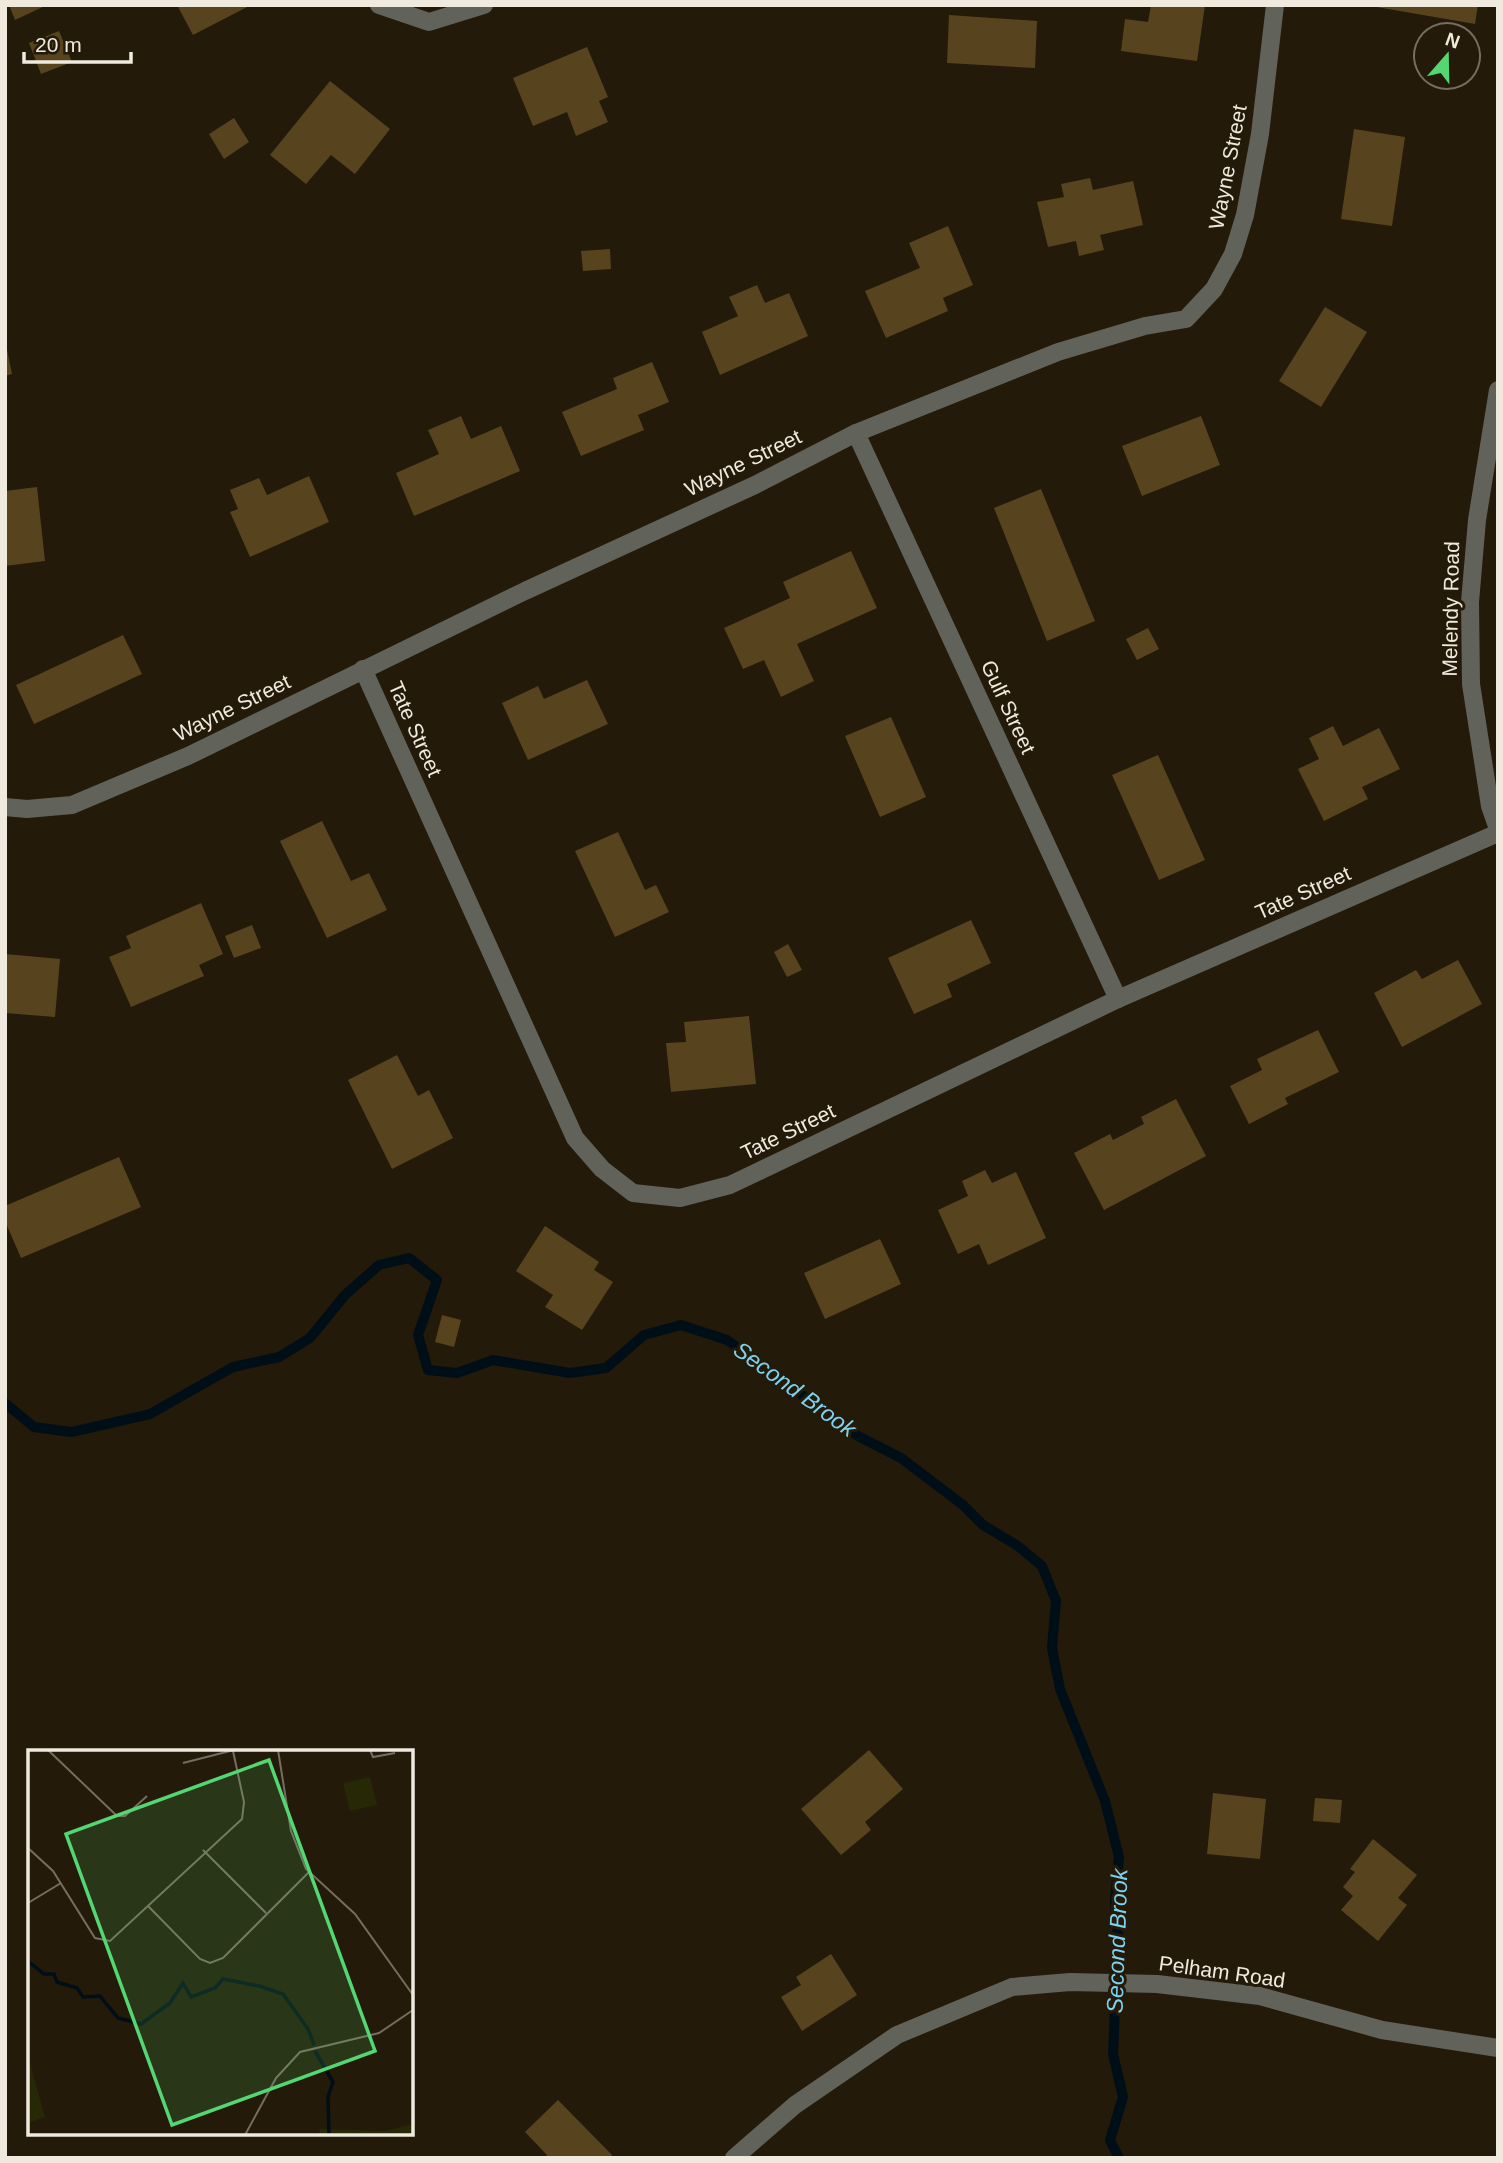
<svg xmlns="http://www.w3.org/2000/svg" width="1503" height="2163" font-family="Helvetica,sans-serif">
	<rect width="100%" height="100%" fill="#231a09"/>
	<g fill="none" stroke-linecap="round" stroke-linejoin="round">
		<path stroke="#000f17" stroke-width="10" d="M 5,1403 L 34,1427 L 71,1432 L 150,1414 L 233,1367 L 279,1357 L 310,1338 L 345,1295 L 379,1265 L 409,1258 L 437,1280 L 418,1335 L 428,1370 L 457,1373 L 493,1360 L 570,1373 L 606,1368 L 644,1335 L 681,1325 L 727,1340 L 858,1436 L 901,1458 L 963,1505 L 983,1525 L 1018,1546 L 1042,1566 L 1056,1601 L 1052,1648 L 1060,1689 L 1105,1801 L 1119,1857 L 1115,1899 L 1118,1937 L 1113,2054 L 1123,2097 L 1110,2140 L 1119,2158"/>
	</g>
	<g fill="#57441e">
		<path d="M 9,5 L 47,5 L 15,20 Z"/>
		<path d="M 177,5 L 251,5 L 193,35 Z"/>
		<path d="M 1151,5 L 1205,5 L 1197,61 L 1121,51 L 1125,19 L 1148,22 Z"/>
		<path d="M 1365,5 L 1478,5 L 1475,24 Z"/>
		<path d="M 949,15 L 1037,21 L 1035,68 L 947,63 Z"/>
		<path d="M 59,31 L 72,62 L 41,74 L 29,43 Z"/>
		<path d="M 587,47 L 608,97 L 599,101 L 608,122 L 576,136 L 567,112 L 533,126 L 513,78 Z"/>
		<path d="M 330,81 L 390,129 L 355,174 L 331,155 L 306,184 L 270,155 Z"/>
		<path d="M 234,118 L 249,142 L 224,159 L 209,134 Z"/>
		<path d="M 1354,129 L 1405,137 L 1392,226 L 1341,219 Z"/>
		<path d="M 1090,178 L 1093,190 L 1133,181 L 1143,225 L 1100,235 L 1104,250 L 1079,256 L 1076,241 L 1048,247 L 1037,202 L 1064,197 L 1061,184 Z"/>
		<path d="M 948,226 L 973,285 L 943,298 L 948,311 L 886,338 L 865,291 L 920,268 L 909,243 Z"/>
		<path d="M 610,249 L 611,269 L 583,271 L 581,251 Z"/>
		<path d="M 757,285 L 765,303 L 789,293 L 808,336 L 720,375 L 702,332 L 738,316 L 729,297 Z"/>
		<path d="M 1325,307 L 1367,332 L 1321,407 L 1279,381 Z"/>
		<path d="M 5,340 L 12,374 L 5,376 Z"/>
		<path d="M 652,362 L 669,402 L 638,415 L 644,430 L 581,456 L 562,412 L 617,389 L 613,378 Z"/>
		<path d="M 461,416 L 471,439 L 501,426 L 520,471 L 414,516 L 396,473 L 439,454 L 428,430 Z"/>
		<path d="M 1201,416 L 1220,465 L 1142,496 L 1122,446 Z"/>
		<path d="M 309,476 L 329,522 L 250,557 L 230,512 L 238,509 L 230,490 L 259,478 L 267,495 Z"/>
		<path d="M 37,487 L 45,561 L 5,566 L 5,491 Z"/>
		<path d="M 1041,489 L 1095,621 L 1047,641 L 994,508 Z"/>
		<path d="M 851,551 L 877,608 L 797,644 L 814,681 L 781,697 L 764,660 L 743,669 L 724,628 L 790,598 L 783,582 Z"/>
		<path d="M 1148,628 L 1159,649 L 1137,660 L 1126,639 Z"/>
		<path d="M 123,635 L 142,674 L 34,724 L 16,685 Z"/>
		<path d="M 587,680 L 608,724 L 528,760 L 502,703 L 538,686 L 544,699 Z"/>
		<path d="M 891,717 L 926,797 L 880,817 L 845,736 Z"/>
		<path d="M 1333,726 L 1343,746 L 1379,728 L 1400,769 L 1362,787 L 1368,799 L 1324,821 L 1298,769 L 1319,759 L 1309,738 Z"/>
		<path d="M 1158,755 L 1205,860 L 1159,880 L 1112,775 Z"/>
		<path d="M 322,821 L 351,881 L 369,873 L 387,910 L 327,938 L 280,841 Z"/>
		<path d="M 618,832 L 645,890 L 656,885 L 669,912 L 615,937 L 575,851 Z"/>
		<path d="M 201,903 L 223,954 L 199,965 L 204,976 L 131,1007 L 109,957 L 131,948 L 126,936 Z"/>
		<path d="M 971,920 L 991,963 L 947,984 L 952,997 L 914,1014 L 888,958 Z"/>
		<path d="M 252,925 L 261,948 L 234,958 L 225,936 Z"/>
		<path d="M 788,944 L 802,970 L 787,977 L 774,952 Z"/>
		<path d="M 5,954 L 60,959 L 55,1017 L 5,1013 Z"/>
		<path d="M 1458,960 L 1482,1004 L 1402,1047 L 1374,993 L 1416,970 L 1422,979 Z"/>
		<path d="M 749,1016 L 756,1084 L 671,1092 L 666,1043 L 686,1042 L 684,1022 Z"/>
		<path d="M 1318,1030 L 1339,1072 L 1285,1098 L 1288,1104 L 1249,1124 L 1230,1086 L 1262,1070 L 1257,1059 Z"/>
		<path d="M 397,1055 L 418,1096 L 429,1090 L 453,1138 L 392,1169 L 348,1080 Z"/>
		<path d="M 1176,1099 L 1206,1156 L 1104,1210 L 1074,1153 L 1110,1134 L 1113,1140 L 1144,1124 L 1141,1117 Z"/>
		<path d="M 119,1157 L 141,1207 L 21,1258 L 5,1221 L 5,1206 Z"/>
		<path d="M 985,1170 L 992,1183 L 1016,1172 L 1046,1238 L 988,1265 L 979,1244 L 958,1254 L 938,1210 L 968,1196 L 962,1181 Z"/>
		<path d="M 545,1226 L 599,1262 L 594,1270 L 613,1282 L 582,1330 L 545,1307 L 553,1295 L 516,1271 Z"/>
		<path d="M 880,1239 L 901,1284 L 825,1319 L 804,1273 Z"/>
		<path d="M 442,1315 L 461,1320 L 454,1347 L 435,1342 Z"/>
		<path d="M 869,1750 L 903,1789 L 865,1822 L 871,1830 L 841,1855 L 801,1809 Z"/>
		<path d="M 1213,1793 L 1266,1799 L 1260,1859 L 1207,1854 Z"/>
		<path d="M 1315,1798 L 1342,1800 L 1340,1823 L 1313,1821 Z"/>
		<path d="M 1373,1839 L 1417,1875 L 1398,1898 L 1407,1905 L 1378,1941 L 1341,1910 L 1353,1896 L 1343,1887 L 1355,1872 L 1350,1869 Z"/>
		<path d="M 831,1954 L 857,1995 L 802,2031 L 781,1997 L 801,1985 L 796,1977 Z"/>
		<path d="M 558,2100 L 612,2155 L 609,2158 L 544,2158 L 547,2155 L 525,2132 Z"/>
	</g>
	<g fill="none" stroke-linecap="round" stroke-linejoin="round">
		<g stroke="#616259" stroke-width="18">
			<path d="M 379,5 L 429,22 L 484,5"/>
			<path d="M 1498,390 L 1477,520 L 1470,602 L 1471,684 L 1490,806 L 1498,829"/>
			<path d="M 856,433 L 1118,999"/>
			<path d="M 363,669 L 575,1138 L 602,1169 L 633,1193 L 680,1198 L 730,1185 L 1118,999 L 1498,833"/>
			<path d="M 5,807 L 27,809 L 72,805 L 188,756 L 525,591 L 755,485 L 856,433 L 1058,352 L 1145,326 L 1186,319 L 1214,289 L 1233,254 L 1245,215 L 1260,134 L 1275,5"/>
			<path d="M 734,2158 L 795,2105 L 897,2035 L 1012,1987 L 1070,1982 L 1157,1984 L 1260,1996 L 1382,2030 L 1498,2048"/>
		</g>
	</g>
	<g text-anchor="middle" stroke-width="6" stroke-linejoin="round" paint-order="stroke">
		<g font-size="21" fill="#efe9de" stroke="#231a09">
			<text transform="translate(1228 167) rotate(-79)" y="7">Wayne Street</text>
			<text transform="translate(743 463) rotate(-26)" y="7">Wayne Street</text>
			<text transform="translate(1451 609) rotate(-89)" y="7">Melendy Road</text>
			<text transform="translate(1008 707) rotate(65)" y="7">Gulf Street</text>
			<text transform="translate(232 708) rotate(-26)" y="7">Wayne Street</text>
			<text transform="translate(415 729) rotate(66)" y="7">Tate Street</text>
			<text transform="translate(1303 893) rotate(-24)" y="7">Tate Street</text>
			<text transform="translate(788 1132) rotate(-26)" y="7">Tate Street</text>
			<text transform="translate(1222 1972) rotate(8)" y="7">Pelham Road</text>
		</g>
		<g font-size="23" font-style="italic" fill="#7fd2ee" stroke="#231a09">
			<text transform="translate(795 1389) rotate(36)" y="8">Second Brook</text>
			<text transform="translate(1117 1941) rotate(-88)" y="8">Second Brook</text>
		</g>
	</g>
	<g transform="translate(28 1750)">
		<rect width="385" height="385" fill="#231a09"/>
		<path d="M 342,27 L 349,55 L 322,61 L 315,33 ZM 0,306 L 17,367 L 0,373 ZM 385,374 L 385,385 L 292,385 L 291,379 L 357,381 Z" fill="#262806"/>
		<path fill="none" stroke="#000f17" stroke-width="3.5" d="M 0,211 L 16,224 L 26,224 L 29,232 L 49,238 L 55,247 L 72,246 L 90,268 L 113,274 L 142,253 L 155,233 L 163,247 L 187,238 L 195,229 L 231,236 L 255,244 L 280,279 L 286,295M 287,301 L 305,332 L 300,347 L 301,385"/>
		<path fill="none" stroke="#756d5e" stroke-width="2" d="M 20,0 L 89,66 L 97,66 L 119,46M 250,0 L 263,81 L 278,119 L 327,164 L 385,245M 342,0 L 345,7 L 367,3M 155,13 L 206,0M 0,98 L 25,121 L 67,188 L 82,191 L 214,69 L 216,52 L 205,1M 175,100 L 238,163M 0,153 L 33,133M 120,156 L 172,209 L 182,213 L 195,208 L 281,122M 217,385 L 248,328 L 272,302 L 351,283 L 385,260"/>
		<path fill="#54d672" fill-opacity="0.15" stroke="#54d672" stroke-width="3.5" d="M 241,10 L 347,301 L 144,375 L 38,84 Z"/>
		<rect width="385" height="385" fill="none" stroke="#efe9de" stroke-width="3.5"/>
	</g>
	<rect width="1503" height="2163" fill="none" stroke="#efe9de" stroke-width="14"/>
	<g transform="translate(1447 56) rotate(20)"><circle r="33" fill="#231a09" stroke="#756d5e" stroke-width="2"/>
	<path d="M0-5L12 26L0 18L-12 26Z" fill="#54d672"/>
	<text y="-10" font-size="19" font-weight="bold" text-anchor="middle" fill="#efe9de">N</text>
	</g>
	<path d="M24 52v10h107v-10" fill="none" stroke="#efe9de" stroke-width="3.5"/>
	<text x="35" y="52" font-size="21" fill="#efe9de" stroke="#231a09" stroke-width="5" paint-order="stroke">20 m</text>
</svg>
